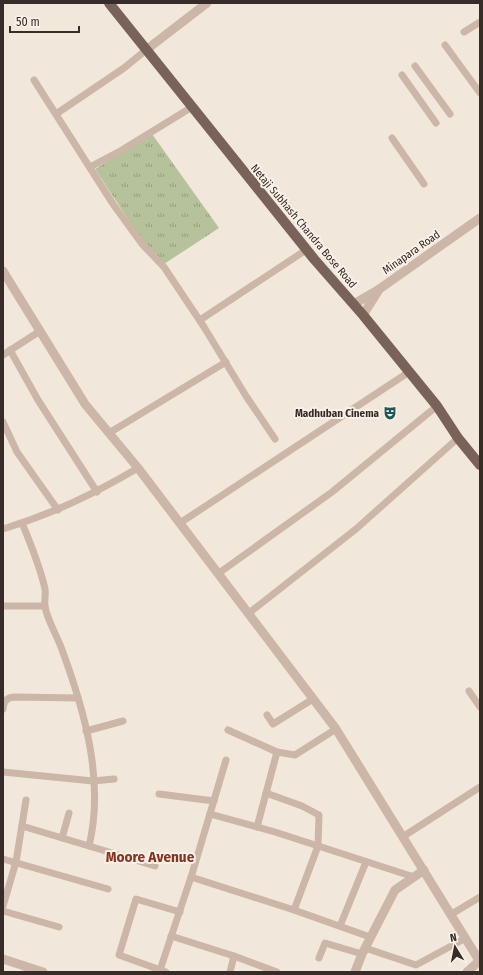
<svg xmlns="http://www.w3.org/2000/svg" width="483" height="975" font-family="'Fira Sans Condensed',sans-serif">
	<defs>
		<pattern id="park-tufts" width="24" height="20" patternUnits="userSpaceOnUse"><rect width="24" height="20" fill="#b6c29b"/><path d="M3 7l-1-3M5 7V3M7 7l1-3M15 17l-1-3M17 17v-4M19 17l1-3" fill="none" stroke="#959e7e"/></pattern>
	</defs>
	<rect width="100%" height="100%" fill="#f2e7db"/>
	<path fill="url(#park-tufts)" d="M 152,134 L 219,228 L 164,264 L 147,248 L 95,169 Z"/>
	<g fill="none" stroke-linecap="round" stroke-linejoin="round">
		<g stroke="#cbb6a7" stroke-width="7">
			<path d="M 464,32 L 480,22"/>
			<path d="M 445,45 L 480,93"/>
			<path d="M 415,66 L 450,114"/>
			<path d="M 402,75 L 436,123"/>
			<path d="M 34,80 L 113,204 L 142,244 L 164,267 L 204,327 L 246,396 L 275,439"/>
			<path d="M 56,114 L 124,68 L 146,50"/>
			<path d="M 392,138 L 424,184"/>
			<path d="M 90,167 L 122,150 L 192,107"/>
			<path d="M 200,320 L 306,250"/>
			<path d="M 10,350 L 38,400 L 97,492"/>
			<path d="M 3,355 L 40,331"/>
			<path d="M 3,422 L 17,452 L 58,510"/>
			<path d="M 109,433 L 226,362"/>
			<path d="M 22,523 C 31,545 40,566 45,589 C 46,595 44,602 45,607 C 48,621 56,634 61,647 C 84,709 105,780 89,846 L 155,866"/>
			<path d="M 180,523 L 409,372"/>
			<path d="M 3,529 C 54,513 92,495 138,468"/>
			<path d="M 219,573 L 332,492 L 437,406"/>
			<path d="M 3,606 L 45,606"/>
			<path d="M 249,613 L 356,529 L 458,438"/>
			<path d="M 469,691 L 480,707"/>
			<path d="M 3,709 C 4,701 6,698 14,697 L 78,698"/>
			<path d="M 267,715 L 273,724 L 313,699"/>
			<path d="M 228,730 L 277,752 L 295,755 L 336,729"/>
			<path d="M 86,731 L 123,721"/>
			<path d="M 3,772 L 93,781 L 114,779"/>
			<path d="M 159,794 L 214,801"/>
			<path d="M 210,814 L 275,832 L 414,877"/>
			<path d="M 22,826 L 89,846"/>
			<path d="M 257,827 L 277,752"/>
			<path d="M 404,836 L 480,787"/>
			<path d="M 62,838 L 69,813"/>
			<path d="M 3,859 L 108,889"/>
			<path d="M 191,877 L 294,910 L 318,846 L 319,815 L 302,806 L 266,793"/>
			<path d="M 3,906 L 16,862 L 26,800"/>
			<path d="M 294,910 L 370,937"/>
			<path d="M 3,911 L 59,927"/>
			<path d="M 450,915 L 480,897"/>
			<path d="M 340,926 L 366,862"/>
			<path d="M 171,936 L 234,956"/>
			<path d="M 365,948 L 416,965 L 464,939"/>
			<path d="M 319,958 L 325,943 L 362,954"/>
			<path d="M 160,970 L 192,874 L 226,760"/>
			<path d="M 166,972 L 119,955 L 136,899 L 180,912"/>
			<path d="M 230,972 L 234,956 L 277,972"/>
		</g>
		<g stroke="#cbb6a7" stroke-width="9">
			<path d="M 146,50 L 207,3"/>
			<path d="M 3,271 L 85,404 L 138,468 L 336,729 L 480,962"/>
			<path d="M 354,304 L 378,290 L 480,218"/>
			<path d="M 363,315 L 378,291"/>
			<path d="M 3,959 L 43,972"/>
			<path d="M 355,972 L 362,954 L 395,890 L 424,870"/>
			<path d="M 467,972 L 479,961"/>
		</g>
		<path stroke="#796259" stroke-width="10" d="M 109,3 L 314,259 L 363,315 L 437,406 L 458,438 L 480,465"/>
	</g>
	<defs>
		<g id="theatre-bare" transform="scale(1.08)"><path d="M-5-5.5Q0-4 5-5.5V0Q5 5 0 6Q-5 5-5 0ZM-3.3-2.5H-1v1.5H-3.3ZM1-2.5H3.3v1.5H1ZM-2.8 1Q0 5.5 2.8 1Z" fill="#1d5759" stroke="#faf1e8" stroke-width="2.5" paint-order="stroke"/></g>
	</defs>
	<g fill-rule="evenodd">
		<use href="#theatre-bare" x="390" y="413"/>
	</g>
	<g text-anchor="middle" stroke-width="4" stroke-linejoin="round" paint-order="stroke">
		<g font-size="11" fill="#372c28" stroke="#faf1e8">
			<text transform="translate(304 226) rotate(50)" y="4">Netaji Subhash Chandra Bose Road</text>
			<text transform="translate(411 252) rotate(-35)" y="4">Minapara Road</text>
		</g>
		<g font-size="11" font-weight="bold" fill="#372c28" stroke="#faf1e8" text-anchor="end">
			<text x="379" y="417">Madhuban Cinema</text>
		</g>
		<g font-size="15" font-weight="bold" fill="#873420" stroke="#faf1e8">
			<text x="150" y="862">Moore Avenue</text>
		</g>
	</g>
	<rect width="483" height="975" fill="none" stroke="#372c28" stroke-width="8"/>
	<g transform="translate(455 947) rotate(350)" stroke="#faf1e8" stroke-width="3" paint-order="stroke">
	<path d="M0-3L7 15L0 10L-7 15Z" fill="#372c28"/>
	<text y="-6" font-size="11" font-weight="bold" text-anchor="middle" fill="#372c28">N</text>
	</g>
	<path d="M10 26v6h69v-6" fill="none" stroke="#372c28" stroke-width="2"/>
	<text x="16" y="26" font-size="12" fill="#372c28" stroke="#faf1e8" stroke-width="3" paint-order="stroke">50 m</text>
</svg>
